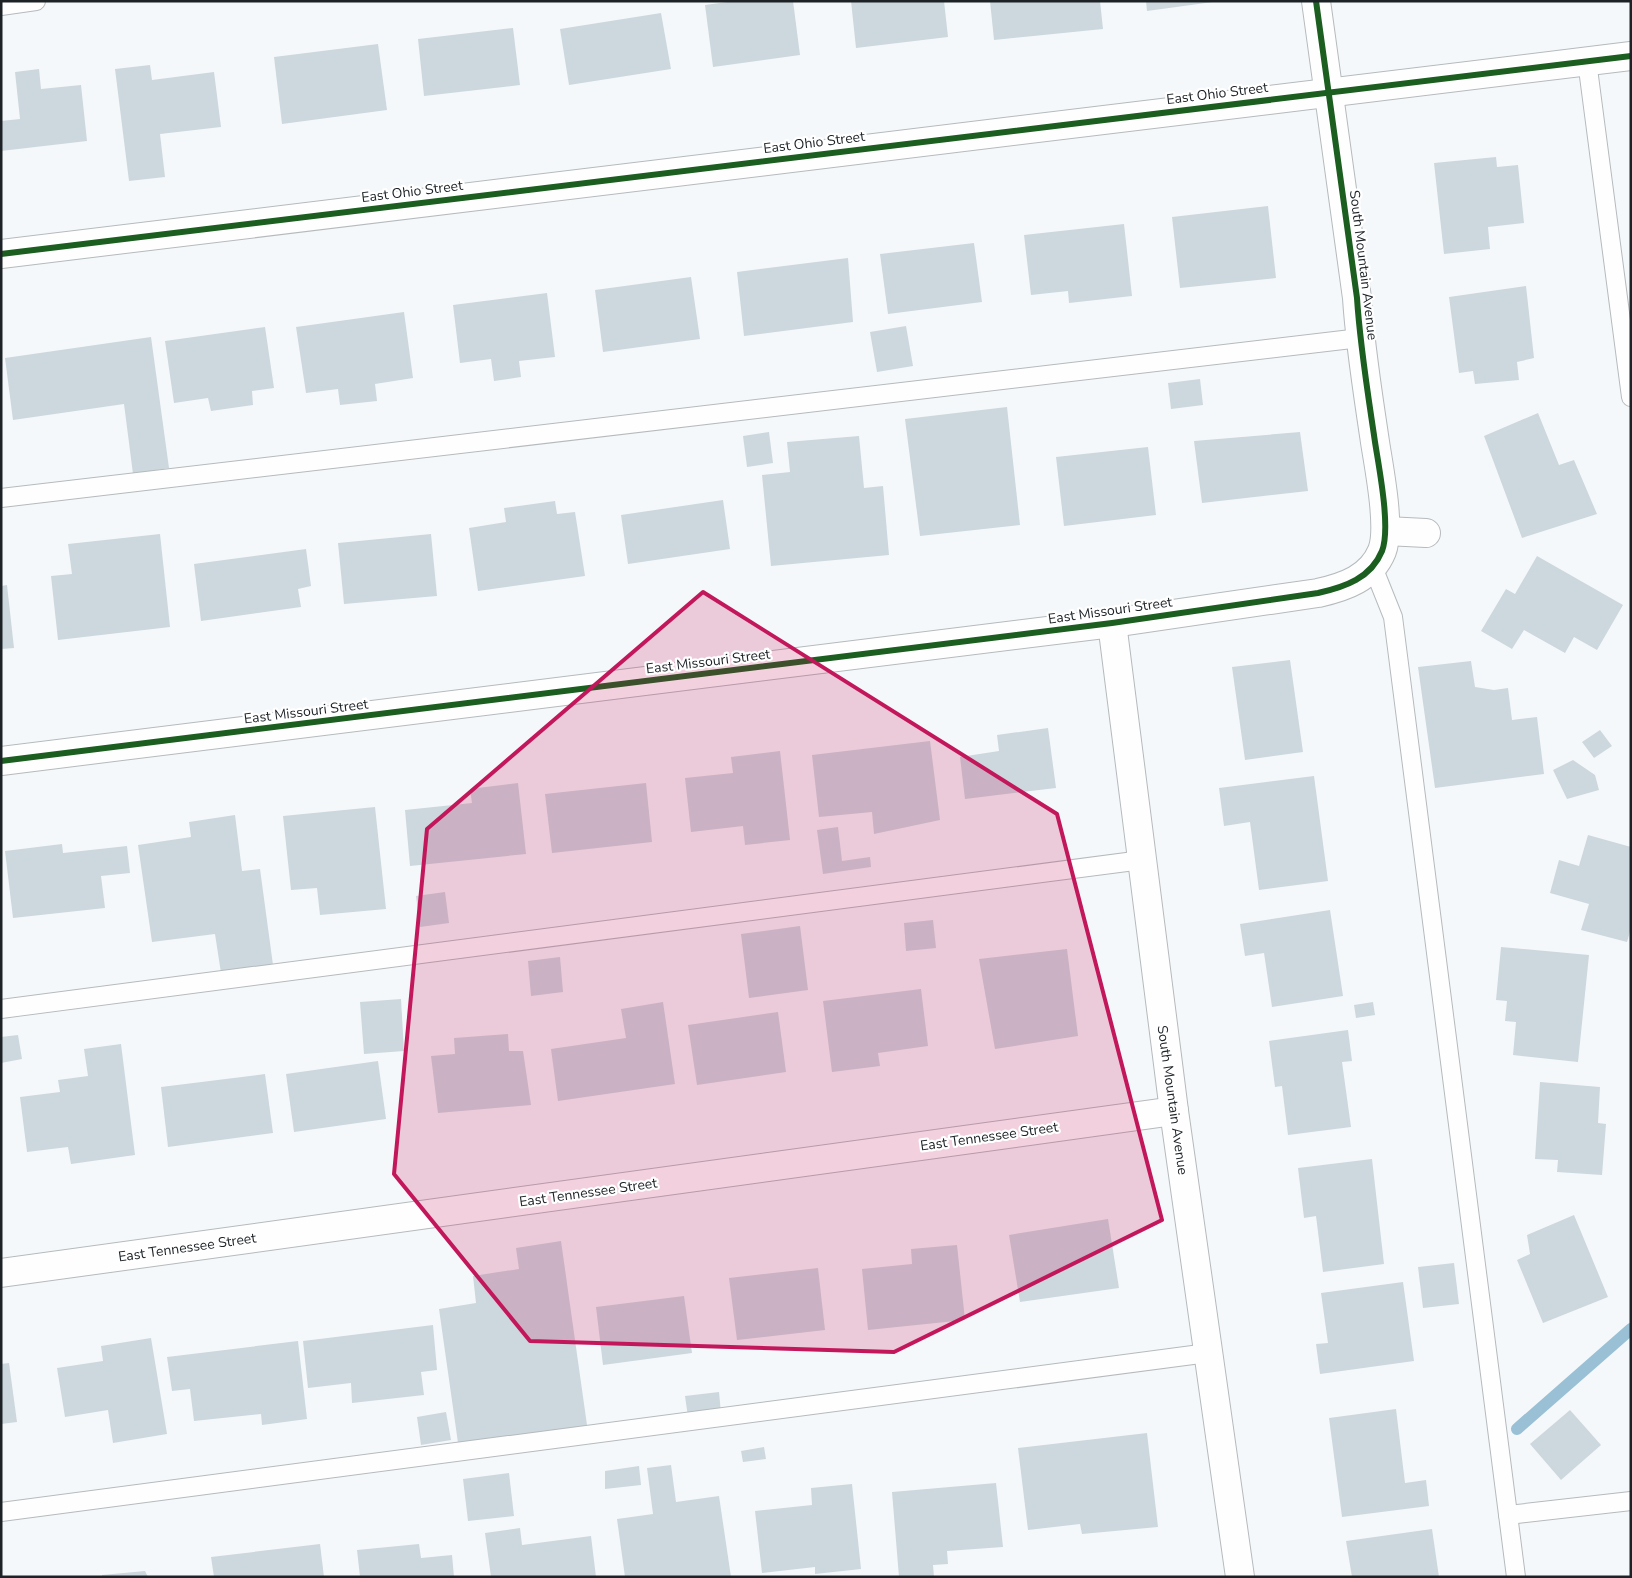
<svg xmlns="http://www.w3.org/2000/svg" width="1632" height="1578" font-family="'Nunito Sans',sans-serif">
	<rect width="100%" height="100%" fill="#f5f8fa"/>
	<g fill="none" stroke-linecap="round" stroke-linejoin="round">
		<path stroke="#99c0d5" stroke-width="12" d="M 1517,1429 L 1631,1329"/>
	</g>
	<g fill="#ccd8de">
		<path d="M 735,1 L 793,1 L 800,55 L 713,67 L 705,5 Z"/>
		<path d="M 851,1 L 944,1 L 948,37 L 856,48 Z"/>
		<path d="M 990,1 L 1100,1 L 1103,29 L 994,40 Z"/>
		<path d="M 1146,1 L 1213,1 L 1213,2 L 1147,11 Z"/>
		<path d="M 661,13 L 671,69 L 569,85 L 560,29 Z"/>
		<path d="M 513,28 L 520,85 L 424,96 L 418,39 Z"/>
		<path d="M 378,44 L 387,110 L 282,124 L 274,57 Z"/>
		<path d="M 150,65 L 152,80 L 214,72 L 221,127 L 160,134 L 165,177 L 129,181 L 115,69 Z"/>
		<path d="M 39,69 L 41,89 L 81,85 L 87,141 L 1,151 L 1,121 L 20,119 L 15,72 Z"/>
		<path d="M 1496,157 L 1497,167 L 1518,165 L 1524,223 L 1488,227 L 1490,249 L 1444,254 L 1434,163 Z"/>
		<path d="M 1268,206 L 1276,278 L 1180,288 L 1172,217 Z"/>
		<path d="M 1124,224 L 1132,296 L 1069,303 L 1068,291 L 1031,295 L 1024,235 Z"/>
		<path d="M 974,243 L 982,302 L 888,314 L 880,254 Z"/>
		<path d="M 848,258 L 853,322 L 744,336 L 737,272 Z"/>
		<path d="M 691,277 L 700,339 L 603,352 L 595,290 Z"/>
		<path d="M 1526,286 L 1534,358 L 1517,362 L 1519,380 L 1475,384 L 1473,371 L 1459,373 L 1449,297 Z"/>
		<path d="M 547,293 L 555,357 L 519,361 L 521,377 L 494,381 L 491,359 L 460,363 L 453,305 Z"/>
		<path d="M 404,312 L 413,378 L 375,384 L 377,401 L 340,405 L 338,389 L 306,393 L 296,327 Z"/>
		<path d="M 906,326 L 913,366 L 877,372 L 870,332 Z"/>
		<path d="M 265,327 L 274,388 L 252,391 L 253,405 L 211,411 L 208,398 L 174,403 L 165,341 Z"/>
		<path d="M 151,337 L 169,468 L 133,474 L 124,404 L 13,420 L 5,358 Z"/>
		<path d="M 1200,379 L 1203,405 L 1171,409 L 1168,383 Z"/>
		<path d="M 1007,407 L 1020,525 L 920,536 L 905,419 Z"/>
		<path d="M 1538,413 L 1559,465 L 1574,460 L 1597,514 L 1522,538 L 1484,436 Z"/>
		<path d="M 769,432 L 773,463 L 747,467 L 743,436 Z"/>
		<path d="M 1300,432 L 1308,491 L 1202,503 L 1194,441 Z"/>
		<path d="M 859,436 L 864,488 L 883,486 L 889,555 L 771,566 L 762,475 L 790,472 L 787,442 Z"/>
		<path d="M 1148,447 L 1156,515 L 1064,526 L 1056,457 Z"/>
		<path d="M 723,500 L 730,549 L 628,564 L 621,515 Z"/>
		<path d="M 555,501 L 557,514 L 575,512 L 585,576 L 478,591 L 469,528 L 506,522 L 504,508 Z"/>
		<path d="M 160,534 L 170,627 L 58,640 L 51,576 L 72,574 L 68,544 Z"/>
		<path d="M 431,534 L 437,596 L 344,604 L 338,543 Z"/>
		<path d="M 306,549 L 311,586 L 298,589 L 301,607 L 201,621 L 194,564 Z"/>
		<path d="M 1537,556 L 1623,605 L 1597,650 L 1574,637 L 1565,653 L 1524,630 L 1512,649 L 1481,631 L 1506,589 L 1515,594 Z"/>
		<path d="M 7,585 L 14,648 L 1,649 L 1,586 Z"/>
		<path d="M 1290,660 L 1303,752 L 1245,760 L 1232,667 Z"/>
		<path d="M 1471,661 L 1475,687 L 1494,690 L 1508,688 L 1512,720 L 1537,717 L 1544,774 L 1435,788 L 1418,667 Z"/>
		<path d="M 1048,728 L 1056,788 L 965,799 L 960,757 L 999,751 L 997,735 Z"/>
		<path d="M 1600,730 L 1612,746 L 1594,758 L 1582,742 Z"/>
		<path d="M 930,741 L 940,820 L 874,834 L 872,812 L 819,817 L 812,755 Z"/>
		<path d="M 780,751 L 790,840 L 745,845 L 743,826 L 691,832 L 685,778 L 733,773 L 731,757 Z"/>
		<path d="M 1573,760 L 1595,775 L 1599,790 L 1567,799 L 1553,770 Z"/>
		<path d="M 1314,776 L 1328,881 L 1259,890 L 1250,822 L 1224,826 L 1219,788 Z"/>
		<path d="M 518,783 L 526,854 L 410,866 L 405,810 L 472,803 L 470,789 Z"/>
		<path d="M 646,783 L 652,842 L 552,853 L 545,794 Z"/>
		<path d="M 375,807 L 386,909 L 320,915 L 317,888 L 291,890 L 283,816 Z"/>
		<path d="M 235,815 L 242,871 L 260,869 L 273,965 L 221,973 L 215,934 L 152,942 L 138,845 L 191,837 L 189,822 Z"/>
		<path d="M 838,827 L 842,861 L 870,857 L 871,867 L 823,874 L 817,830 Z"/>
		<path d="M 1588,835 L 1631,847 L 1631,928 L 1627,942 L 1581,930 L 1589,904 L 1550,893 L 1559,860 L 1579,866 Z"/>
		<path d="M 62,844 L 63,853 L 127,846 L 130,873 L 101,876 L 105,908 L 13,918 L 5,851 Z"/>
		<path d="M 445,892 L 449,923 L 420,927 L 416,896 Z"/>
		<path d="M 1330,910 L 1343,996 L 1272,1007 L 1264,953 L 1245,956 L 1240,924 Z"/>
		<path d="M 933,920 L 936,948 L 906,951 L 904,923 Z"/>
		<path d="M 800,926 L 808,990 L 749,998 L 741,934 Z"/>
		<path d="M 1501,947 L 1589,955 L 1578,1062 L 1513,1055 L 1516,1022 L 1505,1021 L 1507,1001 L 1496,1000 Z"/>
		<path d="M 1067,949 L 1078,1036 L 995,1049 L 979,959 Z"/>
		<path d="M 560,957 L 563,992 L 531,996 L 528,961 Z"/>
		<path d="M 921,989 L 928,1046 L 878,1053 L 880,1066 L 832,1072 L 823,1001 Z"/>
		<path d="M 401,999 L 404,1051 L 364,1054 L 360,1002 Z"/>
		<path d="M 663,1002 L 675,1084 L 558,1101 L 551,1049 L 626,1038 L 621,1009 Z"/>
		<path d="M 1373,1002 L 1375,1015 L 1356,1018 L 1354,1005 Z"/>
		<path d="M 778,1012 L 786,1072 L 697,1085 L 688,1025 Z"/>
		<path d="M 1348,1030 L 1352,1061 L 1342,1062 L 1351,1127 L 1288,1135 L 1282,1086 L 1275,1087 L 1269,1041 Z"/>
		<path d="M 508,1034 L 509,1051 L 523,1051 L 531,1105 L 438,1113 L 431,1056 L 455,1054 L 454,1038 Z"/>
		<path d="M 18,1035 L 22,1059 L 1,1063 L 1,1037 Z"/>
		<path d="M 121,1044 L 135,1155 L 71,1164 L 68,1147 L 27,1152 L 20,1097 L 60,1092 L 58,1080 L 88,1076 L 84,1049 Z"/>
		<path d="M 378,1061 L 386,1119 L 294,1132 L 286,1074 Z"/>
		<path d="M 265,1074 L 273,1133 L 168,1147 L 161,1087 Z"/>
		<path d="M 1540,1082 L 1600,1087 L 1598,1123 L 1606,1124 L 1602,1175 L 1557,1172 L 1558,1160 L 1535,1159 Z"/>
		<path d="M 1372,1159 L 1384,1264 L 1323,1272 L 1316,1216 L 1304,1218 L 1298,1168 Z"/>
		<path d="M 1574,1215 L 1608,1297 L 1543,1323 L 1517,1260 L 1530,1254 L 1527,1235 Z"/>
		<path d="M 1108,1219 L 1119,1288 L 1020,1302 L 1009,1235 Z"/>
		<path d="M 561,1241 L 588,1432 L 459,1450 L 439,1309 L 476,1303 L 473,1276 L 519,1269 L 516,1248 Z"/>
		<path d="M 957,1245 L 965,1320 L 868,1330 L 862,1269 L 912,1264 L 911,1249 Z"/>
		<path d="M 1454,1263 L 1459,1304 L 1423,1308 L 1418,1267 Z"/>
		<path d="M 818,1268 L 825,1330 L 737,1340 L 729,1278 Z"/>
		<path d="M 1403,1282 L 1414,1361 L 1320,1374 L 1316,1344 L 1328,1343 L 1321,1293 Z"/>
		<path d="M 684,1296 L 692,1353 L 603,1365 L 596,1307 Z"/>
		<path d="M 433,1325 L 437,1370 L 421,1372 L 424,1395 L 352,1403 L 351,1383 L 308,1388 L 303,1341 Z"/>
		<path d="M 151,1338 L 167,1434 L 113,1443 L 108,1410 L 65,1417 L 57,1368 L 103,1361 L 101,1346 Z"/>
		<path d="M 298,1341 L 307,1419 L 262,1425 L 261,1414 L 194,1421 L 190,1389 L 172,1391 L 167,1357 Z"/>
		<path d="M 9,1363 L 17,1422 L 1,1424 L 1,1364 Z"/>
		<path d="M 719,1392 L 721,1413 L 688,1417 L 685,1396 Z"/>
		<path d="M 1396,1409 L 1405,1483 L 1426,1480 L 1429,1506 L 1342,1517 L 1329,1418 Z"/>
		<path d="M 1570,1410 L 1601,1445 L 1561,1480 L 1530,1444 Z"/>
		<path d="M 446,1412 L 451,1440 L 421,1445 L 417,1417 Z"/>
		<path d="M 1147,1433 L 1158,1527 L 1082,1534 L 1080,1524 L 1028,1530 L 1018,1448 Z"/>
		<path d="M 764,1447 L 766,1459 L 743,1462 L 741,1451 Z"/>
		<path d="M 671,1465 L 676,1502 L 719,1496 L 731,1577 L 625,1577 L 617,1519 L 653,1514 L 647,1468 Z"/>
		<path d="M 639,1466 L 641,1485 L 605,1489 L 605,1471 Z"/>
		<path d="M 509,1473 L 514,1516 L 468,1521 L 463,1479 Z"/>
		<path d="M 996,1483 L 1003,1547 L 947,1551 L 948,1564 L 933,1565 L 934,1577 L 899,1577 L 892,1492 Z"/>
		<path d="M 852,1484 L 861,1569 L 815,1574 L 815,1567 L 762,1573 L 755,1511 L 812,1505 L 811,1488 Z"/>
		<path d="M 520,1528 L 522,1545 L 591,1536 L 596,1577 L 491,1577 L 485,1533 Z"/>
		<path d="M 1432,1529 L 1439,1577 L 1352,1577 L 1346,1541 Z"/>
		<path d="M 320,1544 L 324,1577 L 214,1577 L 211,1557 Z"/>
		<path d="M 419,1544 L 421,1558 L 452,1555 L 454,1577 L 360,1577 L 357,1550 Z"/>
		<path d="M 145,1571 L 148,1577 L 102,1577 L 102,1575 Z"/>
	</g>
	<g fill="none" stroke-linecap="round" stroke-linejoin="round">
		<g stroke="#b5babd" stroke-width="20">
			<g id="lane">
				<path d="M 1,6 L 36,1"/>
				<path d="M 1587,61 L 1631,397"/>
				<path d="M 1,498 L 1360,338"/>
				<path d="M 1373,567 L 1393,617 L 1516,1577"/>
				<path d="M 1,1009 L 1142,860"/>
				<path d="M 1,1512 L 1208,1353"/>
				<path d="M 1508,1515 L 1631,1501"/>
			</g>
		</g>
		<g stroke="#b5babd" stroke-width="30">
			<g id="street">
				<path d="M 1,254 L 1631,56"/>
				<path d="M 1386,531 L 1426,533"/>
				<path d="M 1112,623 L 1174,1111 L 1240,1577"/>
				<path d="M 1,761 L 1112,623 L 1318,593 C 1345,587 1371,578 1382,551 C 1391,528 1379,468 1375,442 C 1368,394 1360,346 1357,298 L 1316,1"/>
				<path d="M 1,1273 L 1174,1111"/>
			</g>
		</g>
		<use href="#lane" stroke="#fefefe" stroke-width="18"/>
		<use href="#street" stroke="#fefefe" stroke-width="28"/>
		<g stroke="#fff" stroke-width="9">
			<g id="cycleway">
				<path d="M 1,254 L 1631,56"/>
				<path d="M 1,761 L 1112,623 L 1318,593 C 1345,587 1371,578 1382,551 C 1391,528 1379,468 1375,442 C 1368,394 1360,346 1357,298 L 1316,1"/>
			</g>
		</g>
		<use href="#cycleway" stroke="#1b5e20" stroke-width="6"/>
	</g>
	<path fill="#c2185b" fill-opacity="0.2" stroke="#c2185b" stroke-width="4" stroke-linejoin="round" d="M 703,592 L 1057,814 L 1162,1220 L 894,1352 L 530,1341 L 394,1174 L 427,829 Z"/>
	<g text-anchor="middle" stroke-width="4.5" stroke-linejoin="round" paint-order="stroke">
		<g font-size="14" fill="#1c2226" stroke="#fff">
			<text transform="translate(1217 93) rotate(-7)" y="5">East Ohio Street</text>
			<text transform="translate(814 142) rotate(-7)" y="5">East Ohio Street</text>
			<text transform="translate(412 191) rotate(-7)" y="5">East Ohio Street</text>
			<text transform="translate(1364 265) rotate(83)" y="5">South Mountain Avenue</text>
			<text transform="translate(1110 610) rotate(-8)" y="5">East Missouri Street</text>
			<text transform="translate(708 661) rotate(-7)" y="5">East Missouri Street</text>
			<text transform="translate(306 711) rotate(-7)" y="5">East Missouri Street</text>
			<text transform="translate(1173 1100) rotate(82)" y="5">South Mountain Avenue</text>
			<text transform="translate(989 1136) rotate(-8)" y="5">East Tennessee Street</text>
			<text transform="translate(588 1192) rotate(-8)" y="5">East Tennessee Street</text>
			<text transform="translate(187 1247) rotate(-8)" y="5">East Tennessee Street</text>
		</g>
	</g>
	<rect width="1632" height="1578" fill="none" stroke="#1c2226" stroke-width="5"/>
</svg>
